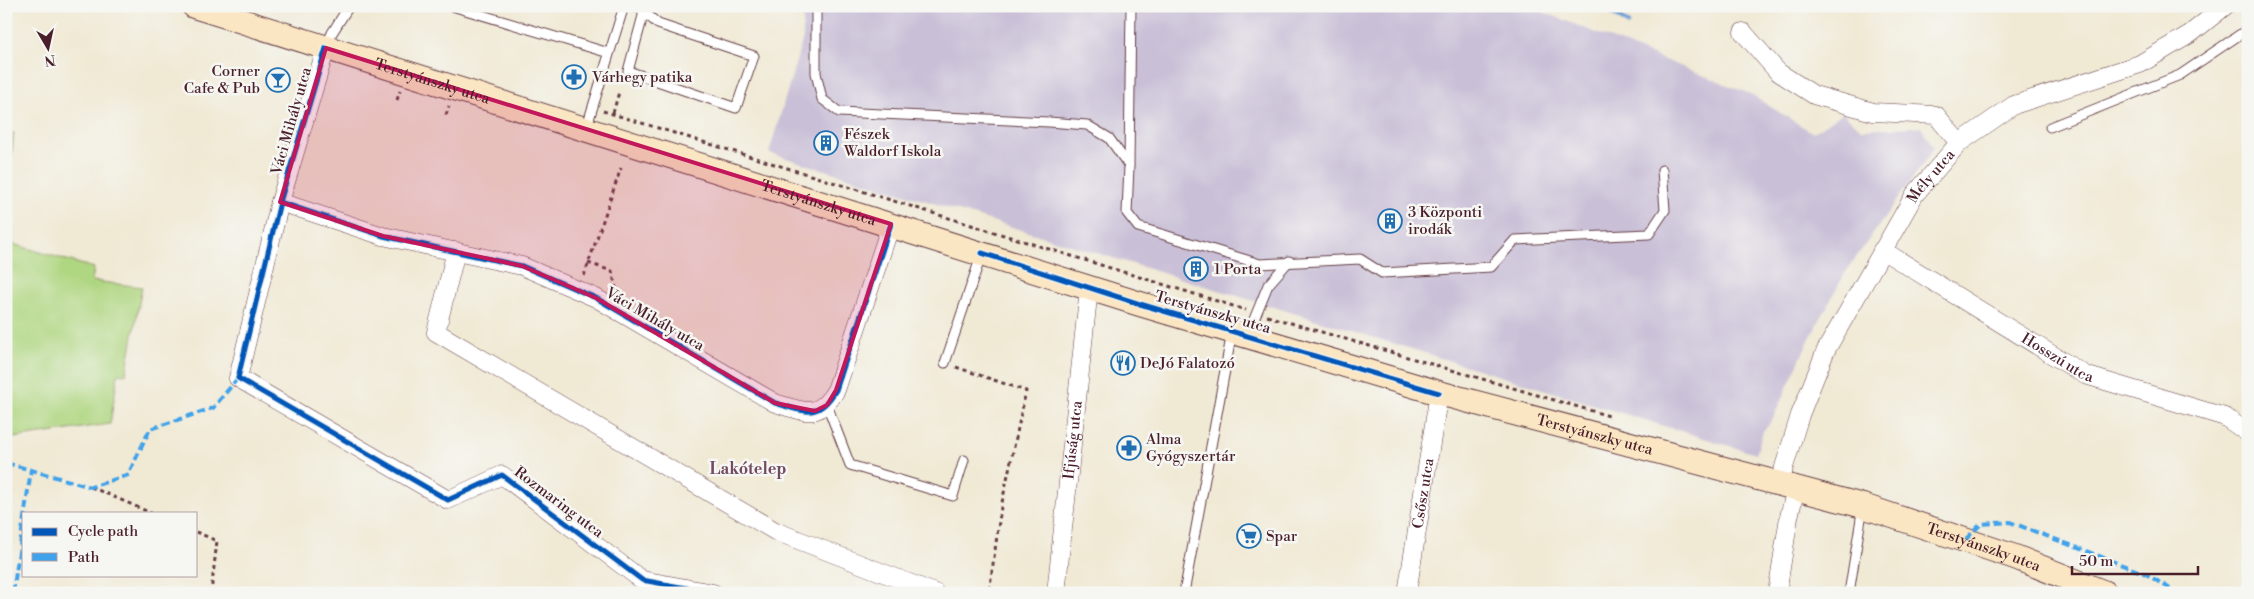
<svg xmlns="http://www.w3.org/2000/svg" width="2254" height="599" font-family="'Libre Bodoni',serif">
	<rect width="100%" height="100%" fill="#f6f6f2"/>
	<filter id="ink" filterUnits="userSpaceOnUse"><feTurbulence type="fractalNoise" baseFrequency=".02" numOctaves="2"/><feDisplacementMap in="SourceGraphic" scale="10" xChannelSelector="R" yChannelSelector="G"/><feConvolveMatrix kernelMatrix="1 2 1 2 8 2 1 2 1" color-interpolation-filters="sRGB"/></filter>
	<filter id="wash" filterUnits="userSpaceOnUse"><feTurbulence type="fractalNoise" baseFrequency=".0096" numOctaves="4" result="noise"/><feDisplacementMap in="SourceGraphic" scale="20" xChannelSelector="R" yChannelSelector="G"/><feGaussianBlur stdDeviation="1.12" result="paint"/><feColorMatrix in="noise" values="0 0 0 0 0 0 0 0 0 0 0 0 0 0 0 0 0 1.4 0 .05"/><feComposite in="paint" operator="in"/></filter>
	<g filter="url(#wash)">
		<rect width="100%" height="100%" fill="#f0e9d4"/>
		<path fill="#c9bfd7" d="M 803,6 L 1528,6 L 1748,93 L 1813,133 L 1843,113 L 1861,129 L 1921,127 L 1934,148 L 1845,273 L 1808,342 L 1772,420 L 1763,431 L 1756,454 L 769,153 L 803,38 Z"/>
		<g fill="#afd680" stroke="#7c7a56">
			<path d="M 6,132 L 14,133 L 6,205 Z"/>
			<path d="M 6,242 L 94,268 L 92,281 L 142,287 L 126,374 L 118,374 L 110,424 L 6,439 Z"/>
		</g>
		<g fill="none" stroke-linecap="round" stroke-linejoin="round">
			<path stroke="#6a9ed6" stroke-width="5" d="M 1603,6 L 1628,24"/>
		</g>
	</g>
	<g filter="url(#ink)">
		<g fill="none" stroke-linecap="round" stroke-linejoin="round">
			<g stroke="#633d44" stroke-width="11">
				<g id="lane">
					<path d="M 452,6 L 609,53"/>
					<path d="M 637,6 L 658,24 L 754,56 L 736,108 L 628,71 L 644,12"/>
					<path d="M 816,6 L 816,73 L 822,99 L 839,112 L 1049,122 L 1087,125 L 1109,138 L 1129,166 L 1127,213 L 1138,227 L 1260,264 L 1360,259 L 1382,273 L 1491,267 L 1515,240 L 1649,234 L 1665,210 L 1662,170"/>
					<path d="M 326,47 L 332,33 L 349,6"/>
					<path d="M 2050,127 L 2180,75 L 2248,29"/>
					<path d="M 586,129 L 624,6"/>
					<path d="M 1129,165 L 1131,6"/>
					<path d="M 1248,334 L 1268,285 L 1289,261"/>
					<path d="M 945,363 L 981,256"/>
					<path d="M 827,405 L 850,465 L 953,496 L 964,460"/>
					<path d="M 1184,593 L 1232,332"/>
					<path d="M 1849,593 L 1863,506"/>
				</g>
			</g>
			<g stroke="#633d44" stroke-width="19">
				<g id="street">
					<path d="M 1743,32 L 1778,72 L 1814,95 L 1873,112 L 1936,115 L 1959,143"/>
					<path d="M 326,48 L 280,202 L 238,378 L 448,500 L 502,475 L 642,580 L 713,593"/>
					<path d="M 280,202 L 383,236 L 522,266 L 596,298 L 775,403 C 805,412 818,420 836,390 L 891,224"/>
					<path id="s1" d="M 1882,250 L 2085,375 L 2225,417 L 2248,433"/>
					<path d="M 456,251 L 436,332 L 775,531 L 935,593"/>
					<path id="s2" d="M 1781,484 L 1784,467 L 1800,415 L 1826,350 L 1915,194 L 1959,143 L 2014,105 L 2140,64 L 2190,34 L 2225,6"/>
					<path id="s3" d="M 1056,593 L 1089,288"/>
					<path id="s4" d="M 1407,593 L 1439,393"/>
					<path d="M 1777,593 L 1789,517 L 1796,488"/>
				</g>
			</g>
			<g stroke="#633d44" stroke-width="26">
				<g id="secondary">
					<path id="s5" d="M 194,6 L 1140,304 L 1439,393 L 1863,506 L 2015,557 L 2105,593"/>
				</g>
			</g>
			<g stroke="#633d44" stroke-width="3" stroke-dasharray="4 4" stroke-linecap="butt">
				<path d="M 397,100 L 400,91"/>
				<path d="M 603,111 L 1246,310"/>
				<path d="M 613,113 L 619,92"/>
				<path d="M 446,115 L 449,106"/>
				<path d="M 588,263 L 612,271 L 617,292"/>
				<path d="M 584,276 L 621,168"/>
				<path d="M 1267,316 L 1609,416"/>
				<path d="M 956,367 L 1026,391 L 1001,507 L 989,593"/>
				<path d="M 91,487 L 151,513"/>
				<path d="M 196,532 L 217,541 L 211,593"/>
			</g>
			<use href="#lane" stroke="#fff" stroke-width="9"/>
			<use href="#street" stroke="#fff" stroke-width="18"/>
			<use href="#secondary" stroke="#fbe6c4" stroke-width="24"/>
			<g stroke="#40a2eb" stroke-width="4" stroke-dasharray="8 4" stroke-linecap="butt">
				<path d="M 6,463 L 91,487 L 128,475 L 150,429 L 213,408 L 238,378"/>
				<path d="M 1966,539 L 1981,524 L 2010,522 L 2146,574 L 2177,593"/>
				<path d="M 13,593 L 31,470"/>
			</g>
			<g stroke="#f6f6f2" stroke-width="8">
				<g id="cycleway">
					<path d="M 326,48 L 280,202 L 238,378 L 448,500 L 502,475 L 642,580 L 713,593"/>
					<path d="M 280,202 L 383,236 L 522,266 L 596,298 L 775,403 C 805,412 818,420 836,390 L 891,224"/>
					<path d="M 982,253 L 1140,304 L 1439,393"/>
				</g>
			</g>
			<use href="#cycleway" stroke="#0057b8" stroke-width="5"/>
		</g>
	</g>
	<path fill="#c2185b" fill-opacity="0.2" stroke="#c2185b" stroke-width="4" stroke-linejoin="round" d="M 326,48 L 891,224 L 836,390 L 827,405 L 815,411 L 775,403 L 596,298 L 522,266 L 383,236 L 280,202 Z"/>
	<defs>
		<g id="pharmacy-ring" transform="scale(1.25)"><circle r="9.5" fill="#f6f6f2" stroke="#1f6fb2" stroke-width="1.5"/><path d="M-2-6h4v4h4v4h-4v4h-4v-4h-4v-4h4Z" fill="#1f6fb2"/></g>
		<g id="bar-ring" transform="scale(1.25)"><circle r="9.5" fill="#f6f6f2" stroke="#1f6fb2" stroke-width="1.5"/><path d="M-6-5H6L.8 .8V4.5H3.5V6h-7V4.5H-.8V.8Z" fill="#1f6fb2"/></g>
		<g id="building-ring" transform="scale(1.25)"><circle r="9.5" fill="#f6f6f2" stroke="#1f6fb2" stroke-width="1.5"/><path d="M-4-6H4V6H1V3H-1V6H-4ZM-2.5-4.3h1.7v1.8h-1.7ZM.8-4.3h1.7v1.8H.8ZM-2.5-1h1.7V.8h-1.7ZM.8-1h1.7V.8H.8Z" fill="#1f6fb2"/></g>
		<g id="restaurant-ring" transform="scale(1.25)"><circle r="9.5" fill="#f6f6f2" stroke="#1f6fb2" stroke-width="1.5"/><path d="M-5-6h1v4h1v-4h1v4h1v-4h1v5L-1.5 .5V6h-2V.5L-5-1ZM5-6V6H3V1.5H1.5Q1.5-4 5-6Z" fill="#1f6fb2"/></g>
		<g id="supermarket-ring" transform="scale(1.25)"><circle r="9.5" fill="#f6f6f2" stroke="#1f6fb2" stroke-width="1.5"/><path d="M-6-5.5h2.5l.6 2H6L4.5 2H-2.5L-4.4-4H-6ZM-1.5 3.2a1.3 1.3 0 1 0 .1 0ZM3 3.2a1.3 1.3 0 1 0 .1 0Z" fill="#1f6fb2"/></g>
	</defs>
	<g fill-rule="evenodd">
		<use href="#pharmacy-ring" x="574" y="77"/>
		<use href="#bar-ring" x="278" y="80"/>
		<use href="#building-ring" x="826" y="143"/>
		<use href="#building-ring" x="1390" y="221"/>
		<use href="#building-ring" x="1196" y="269"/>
		<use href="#restaurant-ring" x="1123" y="363"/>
		<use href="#pharmacy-ring" x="1129" y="448"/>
		<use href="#supermarket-ring" x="1249" y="536"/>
	</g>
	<g text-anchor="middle" stroke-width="5" stroke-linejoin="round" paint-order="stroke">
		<g font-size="15" fill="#4a1f2b" stroke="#f6f6f2" text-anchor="start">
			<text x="260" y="76" text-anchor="end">Corner<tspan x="260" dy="17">Cafe &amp; Pub</tspan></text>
			<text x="592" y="82">Várhegy patika</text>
			<text x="844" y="139">Fészek<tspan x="844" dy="17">Waldorf Iskola</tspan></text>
			<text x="1408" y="217">3 Központi<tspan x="1408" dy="17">irodák</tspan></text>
			<text x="1214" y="274">1 Porta</text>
			<text x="1140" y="368">DeJó Falatozó</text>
			<text x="1146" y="444">Alma<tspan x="1146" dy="17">Gyógyszertár</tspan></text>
			<text x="1266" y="541">Spar</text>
		</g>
		<g font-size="15" fill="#4a1f2b" stroke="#f6f6f2">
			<text dy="5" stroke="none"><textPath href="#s5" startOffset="250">Terstyánszky utca</textPath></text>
			<text transform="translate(291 121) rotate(-74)" y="5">Váci Mihály utca</text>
			<text dy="5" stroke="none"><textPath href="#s2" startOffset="345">Mély utca</textPath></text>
			<text dy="5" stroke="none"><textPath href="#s5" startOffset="655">Terstyánszky utca</textPath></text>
			<text transform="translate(1213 312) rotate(16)" y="5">Terstyánszky utca</text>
			<text transform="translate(655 319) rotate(30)" y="5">Váci Mihály utca</text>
			<text dy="5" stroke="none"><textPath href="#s1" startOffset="206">Hosszú utca</textPath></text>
			<text dy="5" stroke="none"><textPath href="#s5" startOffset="1465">Terstyánszky utca</textPath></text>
			<text dy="5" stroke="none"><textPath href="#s3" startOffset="154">Ifjúság utca</textPath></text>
			<text dy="5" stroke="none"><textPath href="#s4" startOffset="101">Csősz utca</textPath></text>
			<text transform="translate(559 502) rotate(37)" y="5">Rozmaring utca</text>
			<text dy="5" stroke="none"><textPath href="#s5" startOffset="1870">Terstyánszky utca</textPath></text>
		</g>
		<g font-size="16" font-weight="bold" fill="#724a62" stroke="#f6f6f2">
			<text x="748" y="474">Lakótelep</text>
		</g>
	</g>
	<rect width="2254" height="599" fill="none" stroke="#f6f6f2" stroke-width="25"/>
	<rect x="22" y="512" width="175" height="65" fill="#f6f6f2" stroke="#b1a0a2"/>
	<rect x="32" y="528" width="25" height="8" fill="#0057b8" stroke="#b1a0a2"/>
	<text x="68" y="536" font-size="15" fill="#4a1f2b">Cycle path</text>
	<rect x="32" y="553" width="25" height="8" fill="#40a2eb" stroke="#b1a0a2"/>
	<text x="68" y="562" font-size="15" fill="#4a1f2b">Path</text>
	<g transform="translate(48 48) rotate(171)" stroke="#f6f6f2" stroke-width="4" paint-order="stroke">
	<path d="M0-4L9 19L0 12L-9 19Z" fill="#4a1f2b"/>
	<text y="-8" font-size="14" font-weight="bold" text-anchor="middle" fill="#4a1f2b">N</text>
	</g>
	<path d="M2072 566v8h126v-8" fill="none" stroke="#4a1f2b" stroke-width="2.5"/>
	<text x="2079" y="566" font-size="15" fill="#4a1f2b" stroke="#f6f6f2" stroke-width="4" paint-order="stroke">50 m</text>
</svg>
